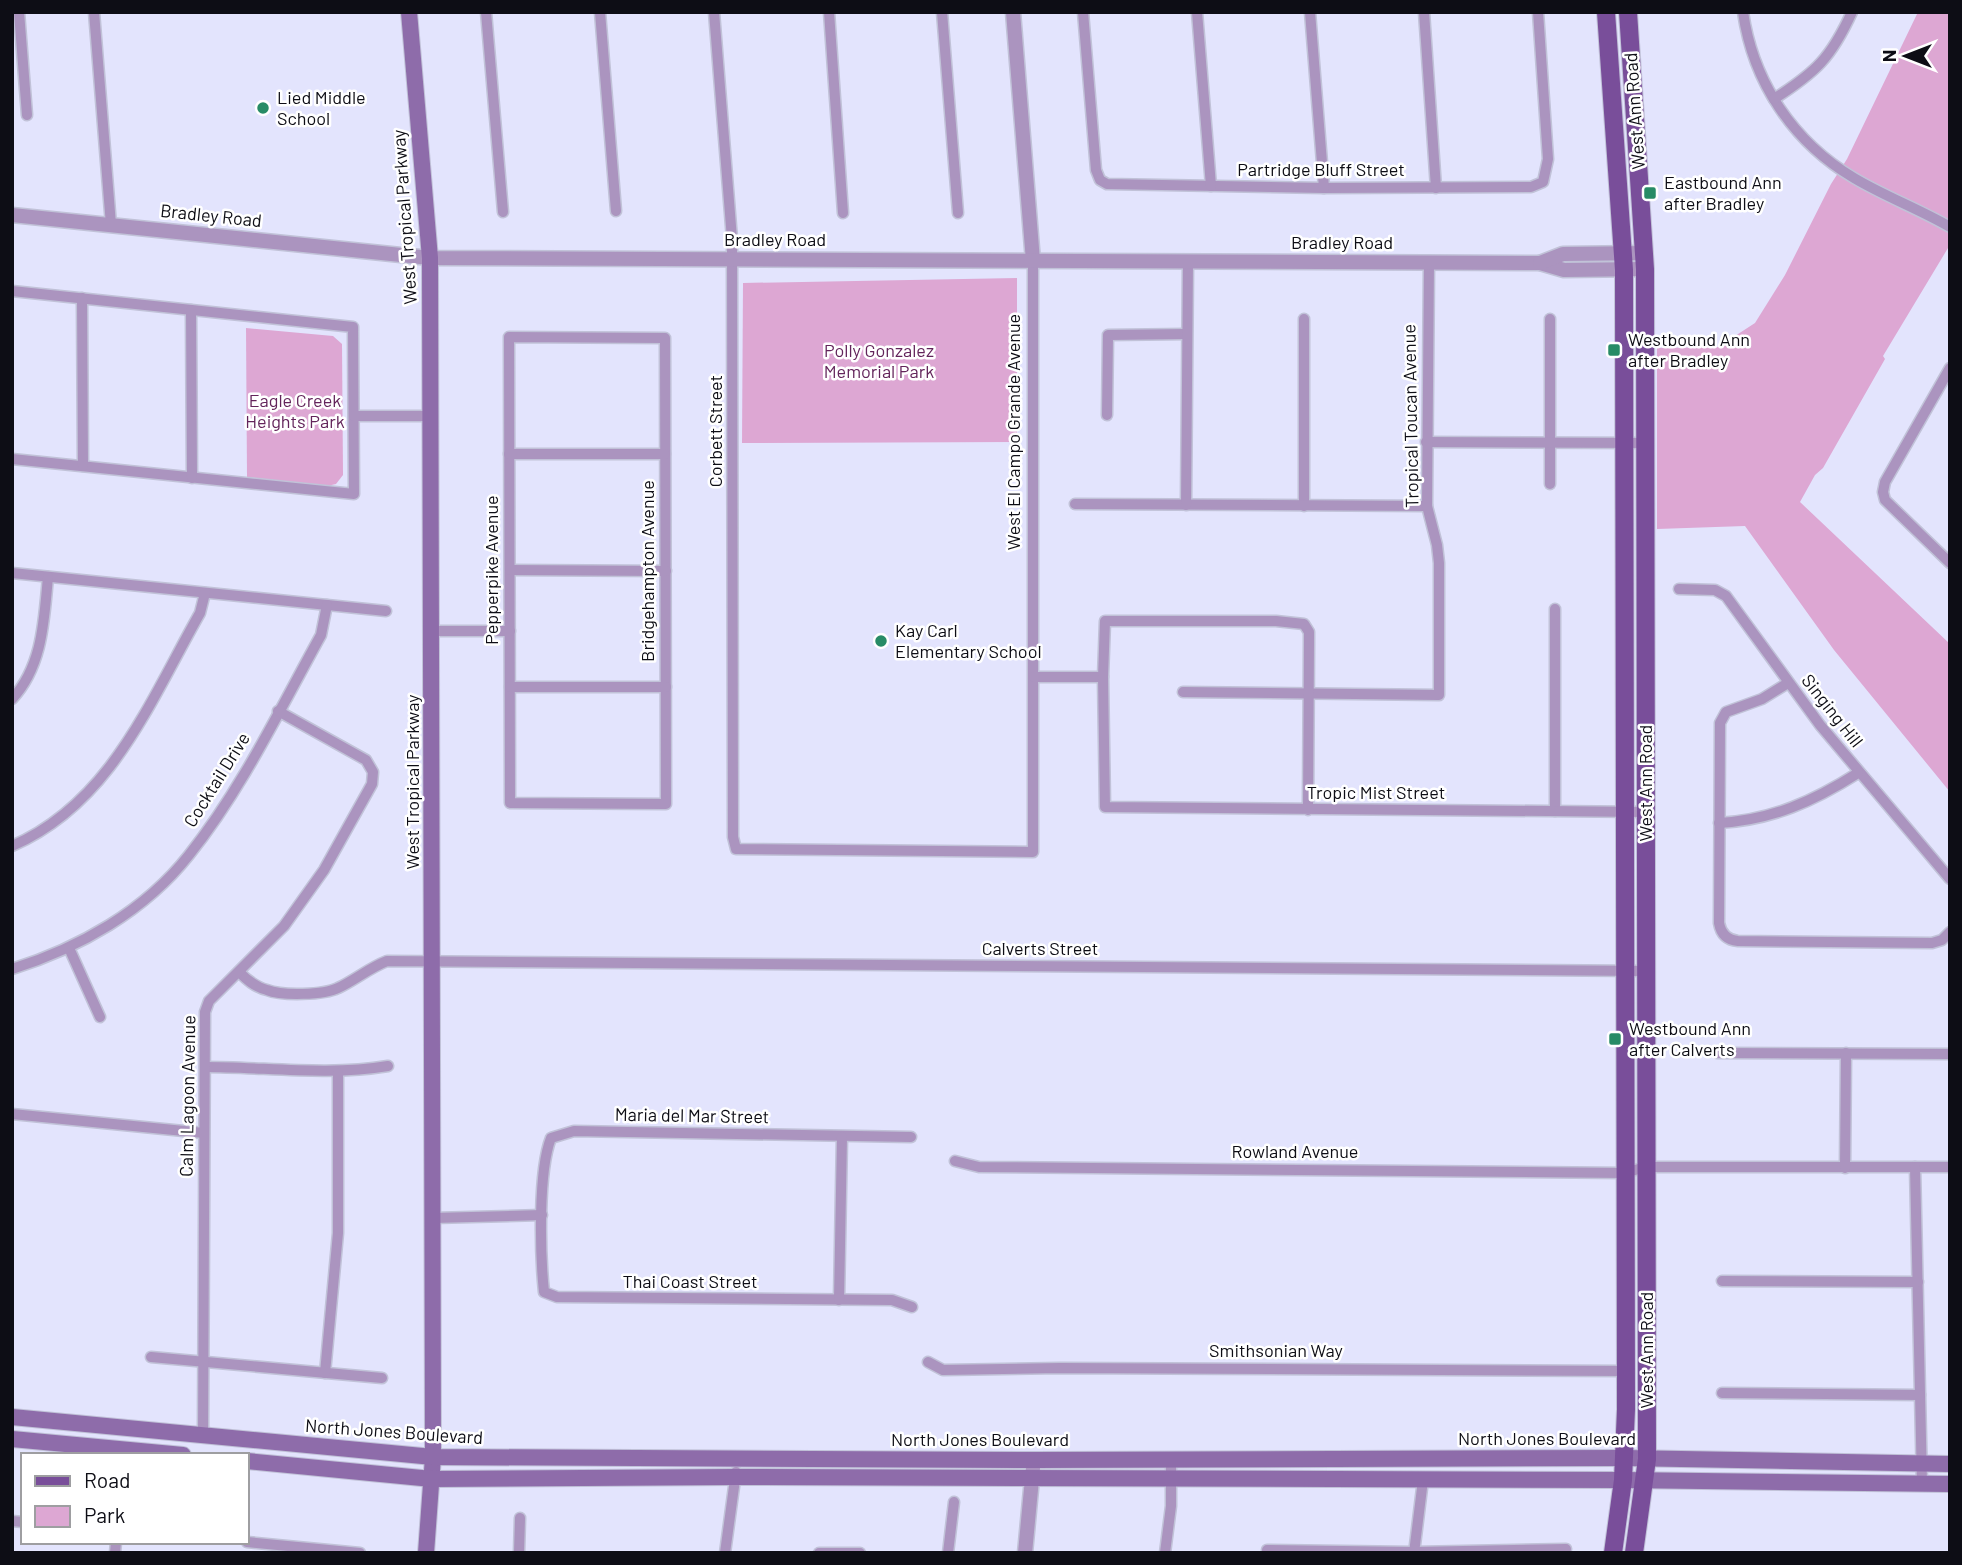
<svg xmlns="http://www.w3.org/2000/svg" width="1962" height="1565" font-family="Barlow,sans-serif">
	<rect width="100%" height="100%" fill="#e3e4fd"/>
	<g fill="#dda7d3">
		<path d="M 1918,12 L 1950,12 L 1948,248 L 1883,356 L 1885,359 L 1823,468 L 1815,475 L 1800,502 L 1950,644 L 1950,792 L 1834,650 L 1745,526 L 1657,529 L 1657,348 L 1718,347 L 1755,323 L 1785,275 L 1831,184 L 1847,159 Z"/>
		<path d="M 1017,278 L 1017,442 L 742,443 L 743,283 Z"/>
		<path d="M 246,328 L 333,336 L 342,344 L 343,475 L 336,484 L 327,486 L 247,477 Z"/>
	</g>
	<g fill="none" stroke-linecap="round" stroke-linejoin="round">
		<g stroke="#c1c2d8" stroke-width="13">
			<g id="minor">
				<path d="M 19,12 L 27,115"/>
				<path d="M 94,12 L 111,225"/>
				<path d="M 486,12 L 503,212"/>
				<path d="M 600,12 L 616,211"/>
				<path d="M 714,12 L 732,239 L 733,837 L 736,849 L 1033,852 L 1033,261"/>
				<path d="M 829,12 L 843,213"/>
				<path d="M 942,12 L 958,213"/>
				<path d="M 1083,12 L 1096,170 L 1100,180 L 1107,184 L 1324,188 L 1531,187 L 1543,182 L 1548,159 L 1538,12"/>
				<path d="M 1197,12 L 1211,186"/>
				<path d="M 1310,12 L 1324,188"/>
				<path d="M 1424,12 L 1436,188"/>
				<path d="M 1743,12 C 1753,82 1793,142 1854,178 C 1884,196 1919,209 1950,227"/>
				<path d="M 1774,99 C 1816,72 1831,58 1852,12"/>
				<path d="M 12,291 L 353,327 L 354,494 L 12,459"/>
				<path d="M 82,298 L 83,466"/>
				<path d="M 191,310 L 192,478"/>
				<path d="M 1304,319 L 1304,506"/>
				<path d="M 1550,319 L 1550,484"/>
				<path d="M 509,337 L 665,338 L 666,804 L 510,803 Z"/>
				<path d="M 1950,368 L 1885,482 L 1883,492 L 1885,500 L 1950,563"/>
				<path d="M 1107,415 L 1108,335 L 1186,334"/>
				<path d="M 354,416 L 431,416"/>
				<path d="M 1426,442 L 1646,443"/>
				<path d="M 509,454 L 665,454"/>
				<path d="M 1075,504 L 1427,506"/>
				<path d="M 1186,505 L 1188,261"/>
				<path d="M 510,570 L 666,571"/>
				<path d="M 12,573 L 386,611"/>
				<path d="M 1679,589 L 1715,590 L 1726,596 L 1820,725 L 1950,879"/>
				<path d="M 1555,609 L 1555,811"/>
				<path d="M 432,631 L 510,631"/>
				<path d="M 1034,677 L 1103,677"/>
				<path d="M 1788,683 L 1762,699 L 1726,712 L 1720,723 L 1719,923 C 1721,934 1727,940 1738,941 L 1932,943 L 1942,940 L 1950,932"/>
				<path d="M 510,687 L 666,687"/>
				<path d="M 1183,692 L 1439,695 L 1439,563 L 1437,545 L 1427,506 L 1429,262"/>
				<path d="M 12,699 C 43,666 44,619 48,577"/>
				<path d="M 1308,810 L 1309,642 L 1309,632 L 1304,624 L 1276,621 L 1105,621 L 1103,677 L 1105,807 L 1646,812"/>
				<path d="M 1719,823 C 1772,820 1814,801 1858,773"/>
				<path d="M 12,846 C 111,803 150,701 200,613 L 205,593"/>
				<path d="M 69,948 L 100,1017"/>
				<path d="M 12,969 C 79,948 145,911 189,855 C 242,789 280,709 321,635 L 327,605"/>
				<path d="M 239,972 C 247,980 255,987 267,990 C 282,996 324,995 338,988 C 355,980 369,968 387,961 L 1646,971"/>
				<path d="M 1717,1053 L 1950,1054"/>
				<path d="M 205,1067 C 266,1067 327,1076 388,1066"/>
				<path d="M 12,1114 L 204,1133"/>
				<path d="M 911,1137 L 574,1131 L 551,1138 C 538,1171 540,1254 544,1292 L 557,1297 L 892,1300 L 912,1307"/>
				<path d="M 955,1161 L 979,1167 L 1624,1173 L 1646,1167 L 1950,1167"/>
				<path d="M 1915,1167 L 1922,1484"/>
				<path d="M 1845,1168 L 1846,1053"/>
				<path d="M 433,1218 L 542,1215"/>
				<path d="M 1722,1281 L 1918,1282"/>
				<path d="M 839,1300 L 842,1137"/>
				<path d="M 151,1357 L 382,1378"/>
				<path d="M 928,1362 L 943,1370 L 1060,1368 L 1626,1371"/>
				<path d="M 325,1373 L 338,1233 L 338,1073"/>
				<path d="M 1722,1393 L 1920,1395"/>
				<path d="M 203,1436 L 205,1012 L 209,1001 L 284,926 L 324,870 L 372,784 L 373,772 L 366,760 L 278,711"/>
				<path d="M 12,1521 L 23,1522"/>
				<path d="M 247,1542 L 360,1553"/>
				<path d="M 1267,1550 L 1414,1552 L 1566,1549"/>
				<path d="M 115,1553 L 116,1542"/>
				<path d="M 519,1553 L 520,1518"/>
				<path d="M 725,1553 L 736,1472"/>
				<path d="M 819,1553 L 860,1553"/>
				<path d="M 948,1553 L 954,1502"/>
				<path d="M 1165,1553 L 1171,1506 L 1171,1460"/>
				<path d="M 1414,1553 L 1423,1480"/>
			</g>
		</g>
		<g stroke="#c1c2d8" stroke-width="17">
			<g id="tertiary">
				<path d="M 1013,12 L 1033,261"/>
				<path d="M 12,215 L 430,258 L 1540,263 L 1564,270 L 1645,269"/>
				<path d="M 1540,263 L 1563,254 L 1645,253"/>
				<path d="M 1025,1553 L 1033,1468"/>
			</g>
		</g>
		<g stroke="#c1c2d8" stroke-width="18">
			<g id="secondary">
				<path d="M 409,12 L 430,258 L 433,1457 L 426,1553"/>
				<path d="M 12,1417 L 433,1457 L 1034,1460 L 1625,1458 L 1950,1464"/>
				<path d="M 12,1439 L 183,1455"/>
				<path d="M 247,1461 L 432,1479 L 735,1477 L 1623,1480 L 1950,1484"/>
			</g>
		</g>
		<g stroke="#c1c2d8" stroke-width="20">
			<g id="primary">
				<path d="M 1606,12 L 1624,270 L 1626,1409 L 1623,1480 L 1613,1553"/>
				<path d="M 1628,12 L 1645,269 L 1647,1459 L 1634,1553"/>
			</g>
		</g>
		<use href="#minor" stroke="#ab94bf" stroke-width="10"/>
		<use href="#tertiary" stroke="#ab94bf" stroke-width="14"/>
		<use href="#secondary" stroke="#8e6caa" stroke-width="16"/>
		<use href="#primary" stroke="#794e9a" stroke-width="18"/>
	</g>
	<g fill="#278b66" stroke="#fff" stroke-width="2.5">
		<circle cx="263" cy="108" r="7"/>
		<rect x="1643" y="186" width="14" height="14" rx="3.5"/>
		<rect x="1607" y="343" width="14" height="14" rx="3.5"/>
		<circle cx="881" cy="641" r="7"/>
		<rect x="1608" y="1032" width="14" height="14" rx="3.5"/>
	</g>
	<g text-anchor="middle" stroke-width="5" stroke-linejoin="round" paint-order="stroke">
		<g font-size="18" fill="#0d0d15" stroke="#fff" text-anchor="start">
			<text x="277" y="104">Lied Middle<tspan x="277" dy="21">School</tspan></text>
			<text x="1664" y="189">Eastbound Ann<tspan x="1664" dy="21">after Bradley</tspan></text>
			<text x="1628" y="346">Westbound Ann<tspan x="1628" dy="21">after Bradley</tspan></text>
			<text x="895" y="637">Kay Carl<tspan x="895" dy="21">Elementary School</tspan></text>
			<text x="1629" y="1035">Westbound Ann<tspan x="1629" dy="21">after Calverts</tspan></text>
		</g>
		<g font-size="18" fill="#0d0d15" stroke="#fff">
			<text transform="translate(1635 111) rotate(-94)" y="6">West Ann Road</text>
			<text x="1321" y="176">Partridge Bluff Street</text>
			<text transform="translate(211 216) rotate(6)" y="6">Bradley Road</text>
			<text transform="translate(405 217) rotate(-94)" y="6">West Tropical Parkway</text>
			<text x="775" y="246">Bradley Road</text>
			<text x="1342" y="249">Bradley Road</text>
			<text transform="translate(1411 416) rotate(-91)" y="6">Tropical Toucan Avenue</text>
			<text transform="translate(716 431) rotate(-90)" y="6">Corbett Street</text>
			<text transform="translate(1014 432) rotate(-90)" y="6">West El Campo Grande Avenue</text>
			<text transform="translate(492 570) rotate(-90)" y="6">Pepperpike Avenue</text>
			<text transform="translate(648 571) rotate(-90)" y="6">Bridgehampton Avenue</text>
			<text transform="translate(1832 711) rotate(52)" y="6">Singing Hill</text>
			<text transform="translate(217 780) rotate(-58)" y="6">Cocktail Drive</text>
			<text transform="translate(413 782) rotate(-90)" y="6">West Tropical Parkway</text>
			<text transform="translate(1646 783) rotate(-90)" y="6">West Ann Road</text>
			<text x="1376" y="799">Tropic Mist Street</text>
			<text x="1040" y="955">Calverts Street</text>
			<text transform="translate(188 1096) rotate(-89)" y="6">Calm Lagoon Avenue</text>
			<text transform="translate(692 1116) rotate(1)" y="6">Maria del Mar Street</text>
			<text x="1295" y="1158">Rowland Avenue</text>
			<text x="690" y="1288">Thai Coast Street</text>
			<text transform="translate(1647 1350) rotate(-90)" y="6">West Ann Road</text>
			<text x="1276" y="1357">Smithsonian Way</text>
			<text transform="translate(394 1432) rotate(4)" y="6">North Jones Boulevard</text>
			<text x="1547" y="1445">North Jones Boulevard</text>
			<text x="980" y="1446">North Jones Boulevard</text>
		</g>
		<g font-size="18" fill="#63245b" stroke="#fff">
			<text x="879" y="357">Polly Gonzalez<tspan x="879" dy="21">Memorial Park</tspan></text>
			<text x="295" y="407">Eagle Creek<tspan x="295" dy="21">Heights Park</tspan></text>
		</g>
	</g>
	<rect width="1962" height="1565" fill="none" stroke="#0d0d15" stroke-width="28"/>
	<rect x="21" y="1453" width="228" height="91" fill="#ffffff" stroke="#9e9ea1" stroke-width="2"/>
	<rect x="35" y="1476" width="35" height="10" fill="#794e9a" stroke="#9e9ea1" stroke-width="2"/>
	<text x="84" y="1488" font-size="21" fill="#0d0d15">Road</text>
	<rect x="35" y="1506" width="35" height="21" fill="#dda7d3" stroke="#9e9ea1" stroke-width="2"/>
	<text x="84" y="1523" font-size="21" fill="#0d0d15">Park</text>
	<g transform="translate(1906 56) rotate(270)" stroke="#ffffff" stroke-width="5" paint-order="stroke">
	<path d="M0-5L12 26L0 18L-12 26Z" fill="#0d0d15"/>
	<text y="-10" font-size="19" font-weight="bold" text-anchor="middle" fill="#0d0d15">N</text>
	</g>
</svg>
